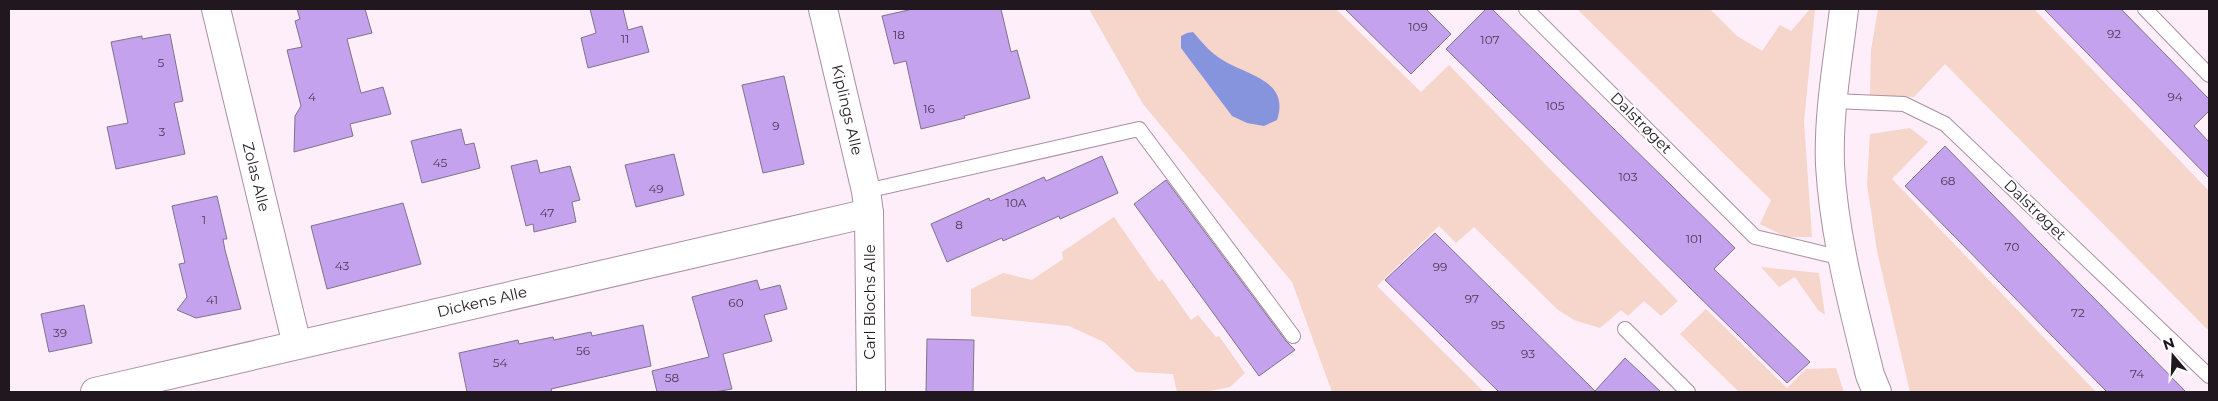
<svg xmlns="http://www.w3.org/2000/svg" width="2218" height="401" font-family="Montserrat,sans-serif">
	<rect width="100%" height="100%" fill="#feeef9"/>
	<g fill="#f6d5cb">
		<path d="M 1089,9 L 1336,9 L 1421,92 L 1449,65 L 1678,301 L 1661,316 L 1644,301 L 1628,316 L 1621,310 L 1600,328 L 1574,320 L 1558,310 L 1474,227 L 1456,243 L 1439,226 L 1377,286 L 1484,392 L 1332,392 L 1292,282 L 1143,104 Z"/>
		<path d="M 1577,9 L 1710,9 L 1737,36 L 1762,51 L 1780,25 L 1791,31 L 1810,9 L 1815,9 L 1804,122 L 1812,237 L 1786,237 L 1760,224 L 1771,200 Z"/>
		<path d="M 1878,9 L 2034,9 L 2209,191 L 2209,331 L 1945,64 L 1914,97 L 1870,95 L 1871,50 Z"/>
		<path d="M 1910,128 L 1928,142 L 1892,179 L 2096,392 L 1910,392 L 1877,251 L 1867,184 L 1870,134 Z"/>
		<path d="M 1114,217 L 1159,282 L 1162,279 L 1191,320 L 1198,315 L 1216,337 L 1219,336 L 1245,373 L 1230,387 L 1205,392 L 1177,392 L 1173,374 L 1136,372 L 1104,342 L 1069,326 L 971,316 L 971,289 L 1003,273 L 1032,280 L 1063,259 L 1062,252 Z"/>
		<path d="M 1761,267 L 1819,273 L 1825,315 L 1818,310 L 1795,277 L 1779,287 Z"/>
		<path d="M 1706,309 L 1787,388 L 1806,369 L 1836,368 L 1844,392 L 1739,392 L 1680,334 Z"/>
	</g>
	<path fill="#8694de" d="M 1193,32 C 1201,41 1208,50 1218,57 C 1242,75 1291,78 1277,120 L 1264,126 L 1247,123 L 1232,116 L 1181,48 L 1181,36 L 1187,33 Z"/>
	<g fill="#c5a2ed" stroke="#7e738b">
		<path d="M 297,9 L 365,9 L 372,33 L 347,39 L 361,93 L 383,87 L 391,114 L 350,124 L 353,136 L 294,152 L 295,116 L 301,106 L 287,50 L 302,47 L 295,21 L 300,19 Z"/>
		<path d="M 590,9 L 623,9 L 628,30 L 642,26 L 649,52 L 588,68 L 581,38 L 596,33 Z"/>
		<path d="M 913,9 L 1001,9 L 1011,52 L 1017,50 L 1030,98 L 964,116 L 965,118 L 921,129 L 906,61 L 894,64 L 882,16 Z"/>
		<path d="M 1345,9 L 1426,9 L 1451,34 L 1411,74 Z"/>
		<path d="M 1486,9 L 1492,9 L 1735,248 L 1714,269 L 1810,362 L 1787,383 L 1446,49 Z"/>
		<path d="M 2044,9 L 2121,9 L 2209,99 L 2209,111 L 2194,126 L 2209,142 L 2209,178 Z"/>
		<path d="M 170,34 L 183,101 L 174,103 L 185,154 L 116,169 L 107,127 L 128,123 L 111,42 L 142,36 L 142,39 Z"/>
		<path d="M 784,76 L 804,164 L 763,173 L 742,85 Z"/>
		<path d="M 461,129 L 465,145 L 474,143 L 480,168 L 422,183 L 411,141 Z"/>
		<path d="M 1945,146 L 2186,392 L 2107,392 L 1905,186 Z"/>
		<path d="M 674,154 L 684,195 L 636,207 L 625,165 Z"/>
		<path d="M 1102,156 L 1118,193 L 1060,219 L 1059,216 L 1003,241 L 1002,238 L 947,262 L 931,224 L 989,198 L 990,201 L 1044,177 L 1046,181 Z"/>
		<path d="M 537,160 L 540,173 L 570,166 L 580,200 L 572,202 L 576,222 L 534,232 L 533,224 L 526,226 L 511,166 Z"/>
		<path d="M 1166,180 L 1286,341 L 1295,350 L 1259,376 L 1134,204 Z"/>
		<path d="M 217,196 L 227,239 L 223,239 L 225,250 L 241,309 L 196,318 L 177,310 L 187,297 L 179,264 L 185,263 L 172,206 Z"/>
		<path d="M 403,203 L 421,264 L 327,289 L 311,226 Z"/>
		<path d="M 1435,233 L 1595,391 L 1625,358 L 1661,392 L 1499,392 L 1385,280 Z"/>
		<path d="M 757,280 L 760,290 L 780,285 L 787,309 L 764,315 L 772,341 L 723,354 L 732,389 L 715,392 L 657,392 L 652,371 L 709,357 L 692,297 Z"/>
		<path d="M 84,305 L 92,343 L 49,352 L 41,314 Z"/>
		<path d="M 643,325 L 651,366 L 551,389 L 552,392 L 467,392 L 459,353 L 518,340 L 519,344 L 553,337 L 554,340 L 591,332 L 592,336 Z"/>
		<path d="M 927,339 L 974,340 L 973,392 L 926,392 Z"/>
	</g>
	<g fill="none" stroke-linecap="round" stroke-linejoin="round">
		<g stroke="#a98fa1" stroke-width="16">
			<g id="service">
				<path d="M 1526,9 L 1755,237 L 1842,258"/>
				<path d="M 2145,9 L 2209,75"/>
				<path d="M 1833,101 L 1904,104 L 1945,124 L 2209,376"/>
				<path d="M 866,191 L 1139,129 L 1293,336"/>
				<path d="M 1625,329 L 1688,392"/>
			</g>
		</g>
		<g stroke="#a98fa1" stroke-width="30">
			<g id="minor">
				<path d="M 216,9 L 297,345"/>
				<path d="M 823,9 L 866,191 L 869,213 L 871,392"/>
				<path d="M 1844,9 C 1838,60 1828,113 1830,165 C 1834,236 1853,306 1870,375 L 1877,392"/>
				<path d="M 95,392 L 869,213"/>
			</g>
		</g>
		<use href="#service" stroke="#fff" stroke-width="14"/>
		<use href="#minor" stroke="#fff" stroke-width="28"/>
	</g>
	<g text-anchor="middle" stroke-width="4" stroke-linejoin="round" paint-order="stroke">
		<g font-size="12" fill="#4a3a52">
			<text x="1418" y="31">109</text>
			<text x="2114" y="38">92</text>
			<text x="899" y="39">18</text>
			<text x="625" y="43">11</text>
			<text x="1490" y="44">107</text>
			<text x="161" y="67">5</text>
			<text x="312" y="101">4</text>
			<text x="2175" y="101">94</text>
			<text x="1555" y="110">105</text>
			<text x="929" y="113">16</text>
			<text x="776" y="130">9</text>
			<text x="162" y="136">3</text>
			<text x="440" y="167">45</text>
			<text x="1628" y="181">103</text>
			<text x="1948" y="185">68</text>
			<text x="656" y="193">49</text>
			<text x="1016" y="207">10A</text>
			<text x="547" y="217">47</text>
			<text x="204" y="224">1</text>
			<text x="959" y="229">8</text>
			<text x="1694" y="243">101</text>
			<text x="2012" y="251">70</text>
			<text x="342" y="270">43</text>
			<text x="1440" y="271">99</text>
			<text x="1472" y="303">97</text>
			<text x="212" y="304">41</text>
			<text x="736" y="307">60</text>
			<text x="2078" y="317">72</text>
			<text x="1498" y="329">95</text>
			<text x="60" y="337">39</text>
			<text x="583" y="355">56</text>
			<text x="1528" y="358">93</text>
			<text x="500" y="367">54</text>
			<text x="2137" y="378">74</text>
			<text x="672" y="382">58</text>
		</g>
		<g font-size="15" fill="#21181f" stroke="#fff">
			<text transform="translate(847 110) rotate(77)" y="5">Kiplings Alle</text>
			<text transform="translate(1641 123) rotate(45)" y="5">Dalstrøget</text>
			<text transform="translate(256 177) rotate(76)" y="5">Zolas Alle</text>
			<text transform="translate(2035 210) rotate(44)" y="5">Dalstrøget</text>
			<text transform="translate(482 302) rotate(-13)" y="5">Dickens Alle</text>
			<text transform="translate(870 302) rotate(-90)" y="5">Carl Blochs Alle</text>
		</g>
	</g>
	<rect width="2218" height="401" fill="none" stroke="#21181f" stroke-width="20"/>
	<g transform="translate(2173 356) rotate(341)" stroke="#ffffff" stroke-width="4" paint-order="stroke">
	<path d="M0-4L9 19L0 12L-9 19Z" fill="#21181f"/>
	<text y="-8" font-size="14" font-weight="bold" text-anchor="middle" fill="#21181f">N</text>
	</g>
</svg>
